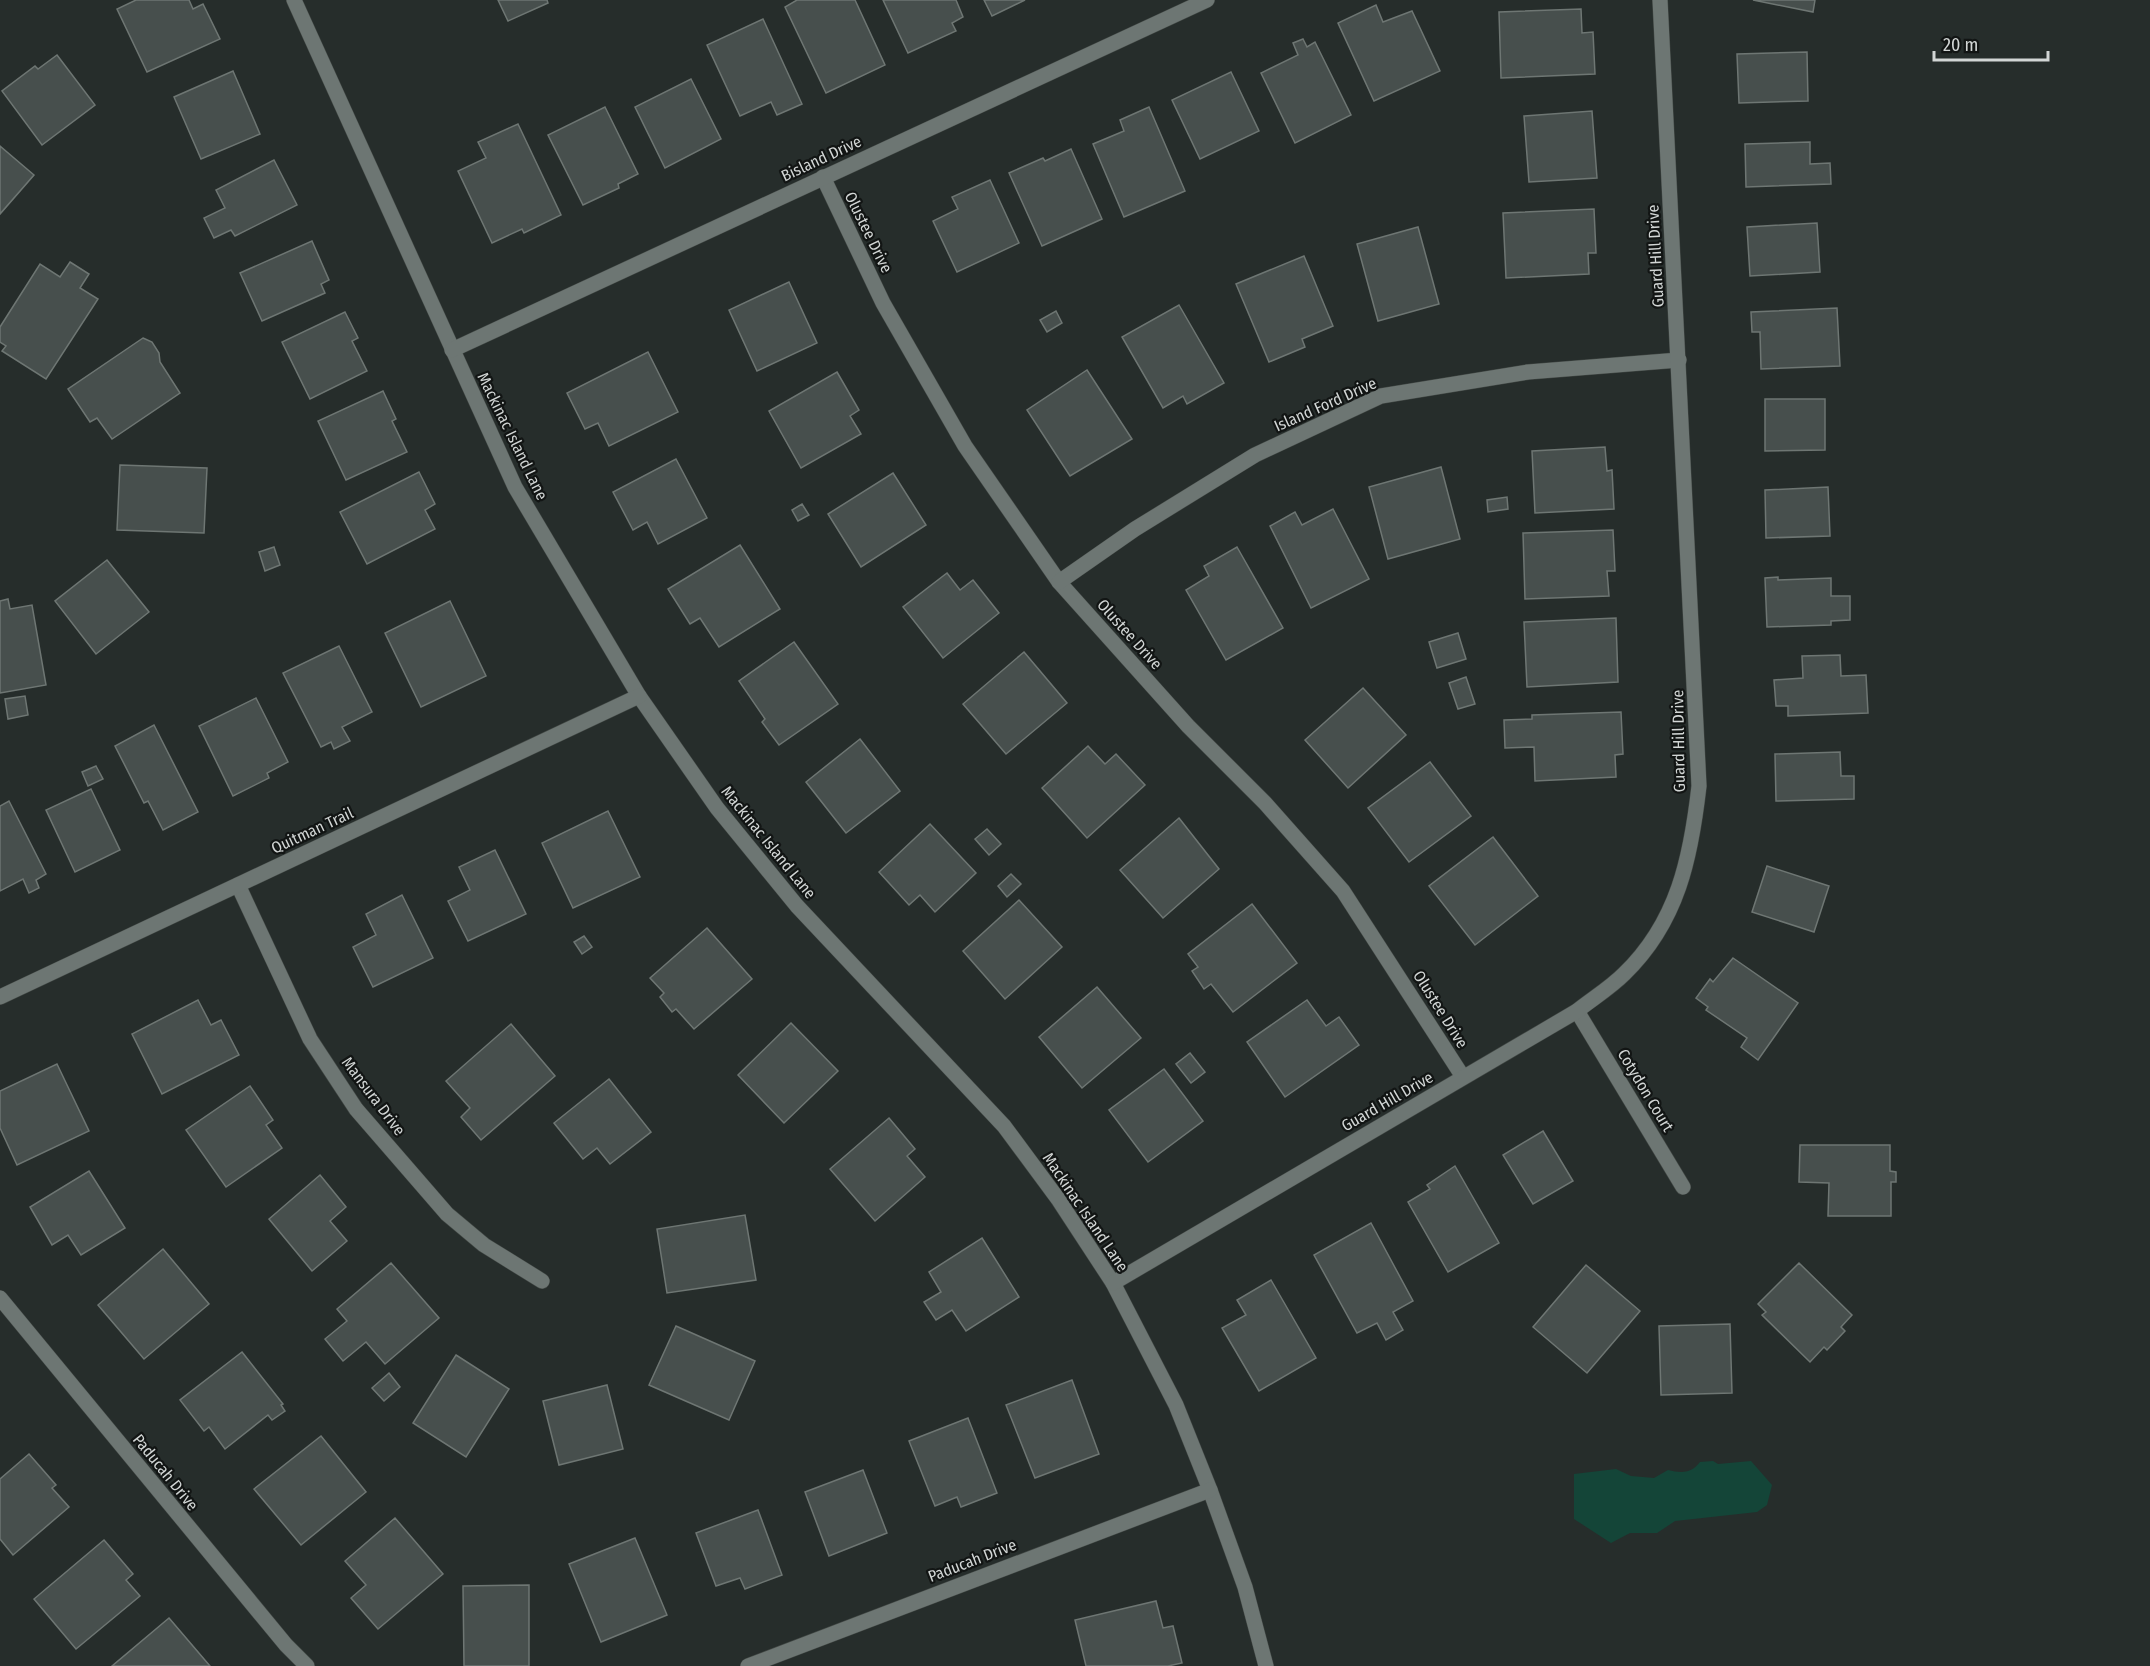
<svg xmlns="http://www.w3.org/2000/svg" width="2150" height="1666" font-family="'Fira Sans Condensed',sans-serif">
	<rect width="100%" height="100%" fill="#262d2b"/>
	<path fill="#144538" d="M 1713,1461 L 1718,1464 L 1751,1461 L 1772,1485 L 1767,1505 L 1757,1512 L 1675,1521 L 1657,1533 L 1630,1533 L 1611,1543 L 1574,1519 L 1574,1474 L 1616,1469 L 1631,1476 L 1654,1478 L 1668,1470 C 1681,1473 1691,1474 1700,1462 Z"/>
	<g fill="#474f4d" stroke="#6e7673" stroke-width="1.5">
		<path d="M 136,0 L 189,0 L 193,9 L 203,4 L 220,39 L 147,72 L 117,9 Z"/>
		<path d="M 498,0 L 547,0 L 548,3 L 508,21 Z"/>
		<path d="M 797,0 L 855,0 L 885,65 L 826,93 L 785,7 Z"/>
		<path d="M 883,0 L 956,0 L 963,17 L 952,23 L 956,31 L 908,53 Z"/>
		<path d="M 984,0 L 1025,0 L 992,16 Z"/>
		<path d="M 1753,0 L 1815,0 L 1813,12 Z"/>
		<path d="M 1376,5 L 1383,22 L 1412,11 L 1440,71 L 1374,101 L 1338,23 Z"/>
		<path d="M 1581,9 L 1582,33 L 1593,32 L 1595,74 L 1501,78 L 1499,12 Z"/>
		<path d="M 763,19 L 802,104 L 777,115 L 771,102 L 740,116 L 707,45 Z"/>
		<path d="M 1303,39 L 1307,47 L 1315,42 L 1351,115 L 1295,143 L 1261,73 L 1298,55 L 1293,43 Z"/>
		<path d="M 1807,52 L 1808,101 L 1739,103 L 1737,54 Z"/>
		<path d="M 57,55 L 95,105 L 42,145 L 2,91 L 35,66 L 38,69 Z"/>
		<path d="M 233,71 L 260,134 L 201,159 L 174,97 Z"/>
		<path d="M 1231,72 L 1259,131 L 1200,159 L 1172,100 Z"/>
		<path d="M 691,79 L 721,139 L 665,168 L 635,107 Z"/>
		<path d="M 605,107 L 638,174 L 618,184 L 619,188 L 583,205 L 548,135 Z"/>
		<path d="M 1149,107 L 1185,191 L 1124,217 L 1093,144 L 1124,131 L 1120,120 Z"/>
		<path d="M 1592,111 L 1597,178 L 1529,182 L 1524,116 Z"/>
		<path d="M 518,124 L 561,215 L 524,233 L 522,229 L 492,243 L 458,171 L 486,158 L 478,142 Z"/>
		<path d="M 1810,142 L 1810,164 L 1830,163 L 1831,184 L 1746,187 L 1745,144 Z"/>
		<path d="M 0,146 L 34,175 L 0,214 Z"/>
		<path d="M 1071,149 L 1102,219 L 1042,246 L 1009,173 L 1043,158 L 1045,161 Z"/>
		<path d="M 274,160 L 297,205 L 235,236 L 231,230 L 214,238 L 204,218 L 225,208 L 216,190 Z"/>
		<path d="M 990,180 L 1019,243 L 957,272 L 933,221 L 958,209 L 952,197 Z"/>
		<path d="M 1594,209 L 1596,253 L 1588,253 L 1589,274 L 1506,278 L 1503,213 Z"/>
		<path d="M 1817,223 L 1820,272 L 1750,276 L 1747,227 Z"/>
		<path d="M 1418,227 L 1439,304 L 1378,321 L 1357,244 Z"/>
		<path d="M 312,241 L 329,280 L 321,284 L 325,293 L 262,321 L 240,273 Z"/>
		<path d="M 1304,256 L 1333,326 L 1302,339 L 1305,347 L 1269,362 L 1236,284 Z"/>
		<path d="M 70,262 L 89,274 L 80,288 L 98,299 L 46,379 L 2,351 L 6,346 L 0,342 L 0,327 L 40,264 L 60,277 Z"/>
		<path d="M 789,282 L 817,343 L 757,371 L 729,310 Z"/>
		<path d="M 1179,305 L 1224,383 L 1187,404 L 1183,396 L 1163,408 L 1122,337 Z"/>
		<path d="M 1837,308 L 1840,366 L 1761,369 L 1760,332 L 1752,332 L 1751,312 Z"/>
		<path d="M 1056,311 L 1062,323 L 1047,332 L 1040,320 Z"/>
		<path d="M 345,312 L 358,338 L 352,341 L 367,371 L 310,399 L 282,342 Z"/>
		<path d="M 143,338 L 152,342 L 159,353 L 160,362 L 180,393 L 112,439 L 97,418 L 90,422 L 68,389 Z"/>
		<path d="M 648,352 L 678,412 L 609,446 L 598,423 L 585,429 L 567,393 Z"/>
		<path d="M 1087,370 L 1132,439 L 1070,476 L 1027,410 Z"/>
		<path d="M 837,372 L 859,410 L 850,416 L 861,434 L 801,468 L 769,411 Z"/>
		<path d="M 383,391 L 396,419 L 392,421 L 407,452 L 346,480 L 318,421 Z"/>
		<path d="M 1765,399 L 1825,399 L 1825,450 L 1765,451 Z"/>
		<path d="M 1605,447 L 1607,471 L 1612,470 L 1614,509 L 1535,513 L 1532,451 Z"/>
		<path d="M 676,459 L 707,518 L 658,544 L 647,522 L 633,530 L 613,492 Z"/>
		<path d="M 120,465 L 207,468 L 204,533 L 117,530 Z"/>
		<path d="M 1441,467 L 1460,539 L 1388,559 L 1369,487 Z"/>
		<path d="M 419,472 L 435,504 L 425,510 L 435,529 L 367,564 L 340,512 Z"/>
		<path d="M 893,473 L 926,525 L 861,567 L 828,514 Z"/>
		<path d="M 1828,487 L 1830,536 L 1766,538 L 1765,490 Z"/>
		<path d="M 1507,497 L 1508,509 L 1488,512 L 1487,500 Z"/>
		<path d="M 802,504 L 809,515 L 798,521 L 792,510 Z"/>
		<path d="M 1333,509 L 1369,579 L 1311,608 L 1270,526 L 1295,512 L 1302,525 Z"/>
		<path d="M 1613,530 L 1615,571 L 1607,571 L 1609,596 L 1525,599 L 1523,533 Z"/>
		<path d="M 740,545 L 780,609 L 719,647 L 700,618 L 690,624 L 668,589 Z"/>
		<path d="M 274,547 L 280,565 L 265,571 L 259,552 Z"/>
		<path d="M 1237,547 L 1283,628 L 1226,660 L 1186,590 L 1209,576 L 1204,566 Z"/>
		<path d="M 107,560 L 149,612 L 96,654 L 55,601 Z"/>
		<path d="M 947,573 L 960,590 L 973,580 L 999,613 L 943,658 L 903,607 Z"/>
		<path d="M 1778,577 L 1778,580 L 1831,578 L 1831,596 L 1850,596 L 1850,620 L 1831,621 L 1831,625 L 1767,627 L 1765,578 Z"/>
		<path d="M 8,599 L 10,609 L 32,605 L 46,685 L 0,693 L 0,601 Z"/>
		<path d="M 450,601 L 486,676 L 421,707 L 385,633 Z"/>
		<path d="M 1616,618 L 1618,682 L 1527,687 L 1524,622 Z"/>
		<path d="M 1458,633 L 1466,659 L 1437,668 L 1429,642 Z"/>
		<path d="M 794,642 L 838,704 L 779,745 L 762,722 L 765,719 L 739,681 Z"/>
		<path d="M 339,646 L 372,712 L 342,727 L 350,741 L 334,749 L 331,742 L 321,747 L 283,673 Z"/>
		<path d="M 1024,652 L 1067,703 L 1006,754 L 963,704 Z"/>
		<path d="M 1840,655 L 1841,676 L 1866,675 L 1868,713 L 1788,716 L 1788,706 L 1776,706 L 1774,680 L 1803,678 L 1802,656 Z"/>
		<path d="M 1466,677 L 1475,704 L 1458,709 L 1449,683 Z"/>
		<path d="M 1363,688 L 1406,735 L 1348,788 L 1305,740 Z"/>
		<path d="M 25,696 L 28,715 L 8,719 L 5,699 Z"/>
		<path d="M 256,698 L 288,762 L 267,773 L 269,778 L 233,796 L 199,726 Z"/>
		<path d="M 1621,712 L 1623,754 L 1615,755 L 1616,777 L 1535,781 L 1534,747 L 1505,748 L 1504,720 L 1532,719 L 1532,715 Z"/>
		<path d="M 154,725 L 198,812 L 163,830 L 148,801 L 144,803 L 115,746 Z"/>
		<path d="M 860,739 L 900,791 L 846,833 L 806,782 Z"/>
		<path d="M 1088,746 L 1105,764 L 1116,754 L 1145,785 L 1087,838 L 1042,788 Z"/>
		<path d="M 1840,752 L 1841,776 L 1854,776 L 1854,799 L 1776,801 L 1775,754 Z"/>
		<path d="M 1430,762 L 1471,816 L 1409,862 L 1368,808 Z"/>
		<path d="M 96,766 L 103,779 L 88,786 L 82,772 Z"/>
		<path d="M 91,789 L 120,850 L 75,872 L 46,810 Z"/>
		<path d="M 9,801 L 46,874 L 36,880 L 39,888 L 29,893 L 23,879 L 0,891 L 0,806 Z"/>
		<path d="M 608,811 L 640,877 L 573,908 L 542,843 Z"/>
		<path d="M 1179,818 L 1219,869 L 1163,918 L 1120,870 Z"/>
		<path d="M 930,824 L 976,873 L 935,912 L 920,895 L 909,905 L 879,872 Z"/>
		<path d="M 987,829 L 1001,844 L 989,855 L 975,839 Z"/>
		<path d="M 1493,837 L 1538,896 L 1475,945 L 1429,886 Z"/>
		<path d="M 495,850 L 526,914 L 468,941 L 448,901 L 470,890 L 459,867 Z"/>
		<path d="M 1767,866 L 1829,886 L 1814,932 L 1752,912 Z"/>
		<path d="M 1011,874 L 1021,884 L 1007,897 L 998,886 Z"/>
		<path d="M 402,895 L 433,958 L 373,987 L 353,947 L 376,935 L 366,914 Z"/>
		<path d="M 1019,900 L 1062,947 L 1005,999 L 963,951 Z"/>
		<path d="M 1252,904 L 1297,963 L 1233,1012 L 1211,984 L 1204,989 L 1192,971 L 1198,967 L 1188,954 Z"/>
		<path d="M 707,928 L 752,979 L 694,1029 L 676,1009 L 672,1012 L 660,997 L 664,993 L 650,978 Z"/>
		<path d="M 584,936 L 592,947 L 582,954 L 574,942 Z"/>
		<path d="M 1733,958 L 1798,1003 L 1758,1060 L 1741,1047 L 1747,1038 L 1706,1010 L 1708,1007 L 1696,998 L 1710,979 L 1713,982 Z"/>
		<path d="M 1097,987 L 1141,1038 L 1082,1088 L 1039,1037 Z"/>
		<path d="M 198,1000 L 211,1025 L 221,1020 L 239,1055 L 162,1094 L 132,1034 Z"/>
		<path d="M 1307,1000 L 1326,1026 L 1339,1017 L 1359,1045 L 1285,1097 L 1247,1042 Z"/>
		<path d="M 791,1023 L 838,1071 L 784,1123 L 738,1075 Z"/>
		<path d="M 511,1024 L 555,1076 L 481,1140 L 461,1117 L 470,1108 L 446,1081 Z"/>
		<path d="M 1190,1053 L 1205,1072 L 1191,1083 L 1176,1064 Z"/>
		<path d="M 57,1064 L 89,1131 L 17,1165 L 0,1128 L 0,1091 Z"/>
		<path d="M 1164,1069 L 1203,1121 L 1148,1162 L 1109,1110 Z"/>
		<path d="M 609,1079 L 651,1132 L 610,1164 L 597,1148 L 583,1159 L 554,1123 Z"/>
		<path d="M 250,1086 L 273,1120 L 266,1125 L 282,1148 L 226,1187 L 186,1130 Z"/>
		<path d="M 889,1118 L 915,1149 L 907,1156 L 925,1177 L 875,1221 L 830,1169 Z"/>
		<path d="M 1543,1131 L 1573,1181 L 1533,1204 L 1503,1155 Z"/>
		<path d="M 1800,1145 L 1890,1145 L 1890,1171 L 1896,1172 L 1896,1182 L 1891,1182 L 1891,1216 L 1828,1216 L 1829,1183 L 1799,1182 Z"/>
		<path d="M 1455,1166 L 1499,1243 L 1448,1272 L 1408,1202 L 1430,1189 L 1427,1185 Z"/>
		<path d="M 89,1171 L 125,1228 L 81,1255 L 68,1235 L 52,1245 L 30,1207 Z"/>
		<path d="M 320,1175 L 346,1207 L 330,1221 L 347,1241 L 312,1271 L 269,1219 Z"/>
		<path d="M 745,1215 L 756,1280 L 667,1293 L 657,1229 Z"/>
		<path d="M 1371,1223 L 1413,1301 L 1393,1312 L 1403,1330 L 1386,1340 L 1377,1323 L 1357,1333 L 1314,1255 Z"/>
		<path d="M 982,1238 L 1019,1297 L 966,1331 L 952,1310 L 936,1320 L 924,1302 L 941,1292 L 929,1272 Z"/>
		<path d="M 163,1249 L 209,1304 L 144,1359 L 98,1305 Z"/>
		<path d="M 391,1263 L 439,1318 L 385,1364 L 366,1342 L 343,1361 L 325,1339 L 347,1321 L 337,1309 Z"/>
		<path d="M 1799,1263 L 1852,1315 L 1841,1327 L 1845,1331 L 1827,1350 L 1824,1347 L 1810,1362 L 1762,1315 L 1766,1312 L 1758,1304 Z"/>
		<path d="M 1586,1265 L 1640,1311 L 1587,1373 L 1533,1327 Z"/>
		<path d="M 1271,1280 L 1316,1358 L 1259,1391 L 1222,1328 L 1246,1315 L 1237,1300 Z"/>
		<path d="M 1730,1324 L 1732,1393 L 1661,1395 L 1659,1326 Z"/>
		<path d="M 676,1326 L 755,1361 L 729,1420 L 649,1385 Z"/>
		<path d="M 242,1352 L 283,1404 L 281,1405 L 285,1411 L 272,1420 L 268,1415 L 225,1449 L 209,1427 L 204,1431 L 180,1400 Z"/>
		<path d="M 456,1355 L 509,1389 L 466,1457 L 413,1423 Z"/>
		<path d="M 389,1373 L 400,1387 L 384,1401 L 372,1388 Z"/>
		<path d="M 1072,1380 L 1099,1454 L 1035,1478 L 1006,1405 Z"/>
		<path d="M 607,1385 L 623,1449 L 559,1465 L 543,1401 Z"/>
		<path d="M 968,1418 L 997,1493 L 961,1507 L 957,1497 L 935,1506 L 909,1441 Z"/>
		<path d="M 321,1436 L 366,1492 L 301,1545 L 254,1489 Z"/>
		<path d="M 29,1454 L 56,1485 L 52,1488 L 69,1507 L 13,1555 L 0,1539 L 0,1479 Z"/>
		<path d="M 863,1470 L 887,1533 L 829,1556 L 805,1492 Z"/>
		<path d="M 758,1510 L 782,1575 L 745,1589 L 740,1578 L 716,1586 L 696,1533 Z"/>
		<path d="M 395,1518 L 443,1574 L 378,1629 L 351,1598 L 366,1585 L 345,1561 Z"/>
		<path d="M 635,1538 L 667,1615 L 601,1642 L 569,1564 Z"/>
		<path d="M 104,1540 L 133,1574 L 126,1580 L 140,1596 L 76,1649 L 34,1599 Z"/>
		<path d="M 529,1585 L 529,1666 L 464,1666 L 463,1586 Z"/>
		<path d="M 1156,1601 L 1163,1628 L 1173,1626 L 1182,1663 L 1168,1666 L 1086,1666 L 1075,1620 Z"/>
		<path d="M 169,1618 L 210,1666 L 112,1666 Z"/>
	</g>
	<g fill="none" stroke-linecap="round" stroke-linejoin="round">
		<g stroke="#424845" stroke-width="16">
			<g id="minor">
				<path d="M 294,0 L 515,487 L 639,696 L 717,808 L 797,906 L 1004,1126 L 1058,1199 L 1113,1283 L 1176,1405 L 1210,1490 L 1245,1587 L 1266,1666"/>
				<path d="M 823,177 L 883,303 L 965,446 L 1059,582 L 1188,726 L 1265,803 L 1343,891 L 1463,1077"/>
				<path d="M 452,350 L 1207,0"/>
				<path d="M 1059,582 L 1135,529 L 1255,455 L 1381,396 L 1528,372 L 1679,360"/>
				<path d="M 238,885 L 310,1039 L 356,1109 L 447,1214 L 484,1245 L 542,1281"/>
				<path d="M 0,997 L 639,696"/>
				<path d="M 1577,1011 L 1683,1187"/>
				<path d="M 1113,1283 L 1577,1011 C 1592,999 1610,988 1624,974 C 1678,922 1691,857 1699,786 L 1660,0"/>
				<path d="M 0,1298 L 286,1645 L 307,1666"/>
				<path d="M 748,1666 L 1210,1490"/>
			</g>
		</g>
		<use href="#minor" stroke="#6d7673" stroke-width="15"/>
	</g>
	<g text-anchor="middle" stroke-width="4.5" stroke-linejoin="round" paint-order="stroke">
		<g font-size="16" fill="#d2d6d5" stroke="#121514">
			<text transform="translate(821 158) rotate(-25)" y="6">Bisland Drive</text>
			<text transform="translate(869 232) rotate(64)" y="6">Olustee Drive</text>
			<text transform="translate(1655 256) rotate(-93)" y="6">Guard Hill Drive</text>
			<text transform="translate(1325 404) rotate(-24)" y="6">Island Ford Drive</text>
			<text transform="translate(513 436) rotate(64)" y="6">Mackinac Island Lane</text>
			<text transform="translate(1130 634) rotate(48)" y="6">Olustee Drive</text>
			<text transform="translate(1678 741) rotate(-91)" y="6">Guard Hill Drive</text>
			<text transform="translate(312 830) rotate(-25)" y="6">Quitman Trail</text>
			<text transform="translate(769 842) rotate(51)" y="6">Mackinac Island Lane</text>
			<text transform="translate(1441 1009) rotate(58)" y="6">Olustee Drive</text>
			<text transform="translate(1646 1090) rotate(59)" y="6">Cotydon Court</text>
			<text transform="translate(374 1096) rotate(53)" y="6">Mansura Drive</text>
			<text transform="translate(1387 1101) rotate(-30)" y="6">Guard Hill Drive</text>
			<text transform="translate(1086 1212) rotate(56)" y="6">Mackinac Island Lane</text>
			<text transform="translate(166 1472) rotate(51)" y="6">Paducah Drive</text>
			<text transform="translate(972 1560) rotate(-21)" y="6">Paducah Drive</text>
		</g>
	</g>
	<path d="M1934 51v9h114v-9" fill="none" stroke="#d2d6d5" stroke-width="3"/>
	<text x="1943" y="51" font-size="18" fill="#d2d6d5" stroke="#121514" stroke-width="4.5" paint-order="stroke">20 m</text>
</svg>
